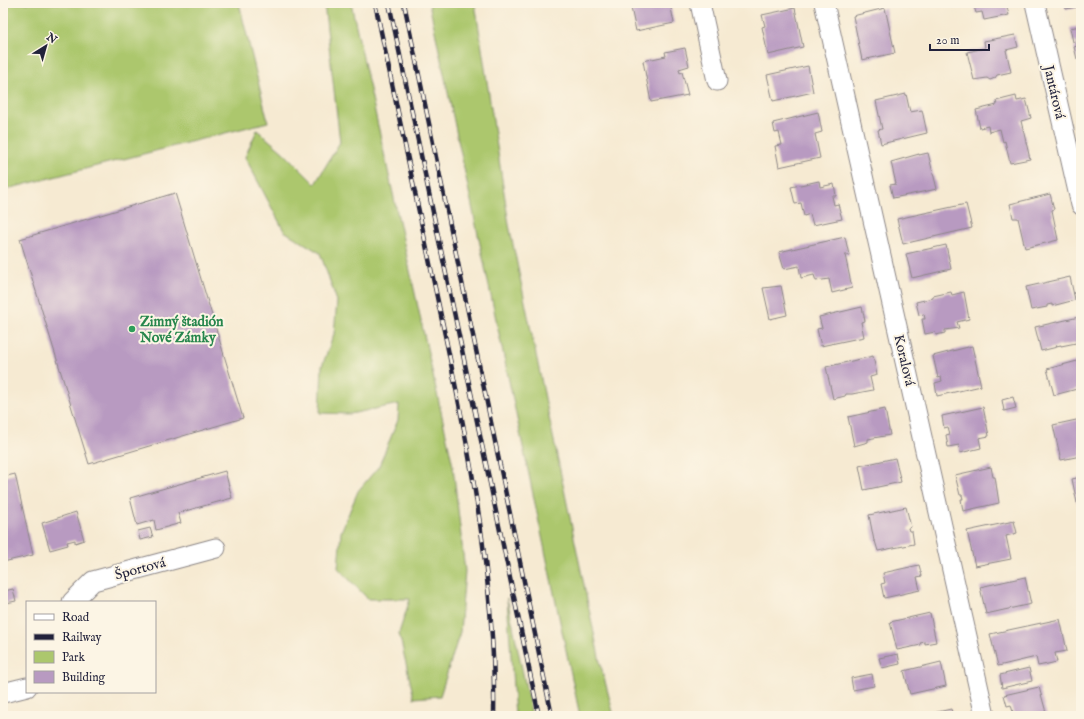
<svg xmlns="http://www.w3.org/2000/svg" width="1084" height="719" font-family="'IM FELL English',serif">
	<rect width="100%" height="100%" fill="#fcf5e5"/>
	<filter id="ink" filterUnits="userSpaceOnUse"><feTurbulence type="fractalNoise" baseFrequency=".025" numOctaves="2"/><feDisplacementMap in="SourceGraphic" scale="8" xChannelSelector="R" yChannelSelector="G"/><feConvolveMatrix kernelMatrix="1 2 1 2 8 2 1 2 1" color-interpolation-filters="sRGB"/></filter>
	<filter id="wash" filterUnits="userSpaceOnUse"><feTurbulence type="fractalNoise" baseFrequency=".012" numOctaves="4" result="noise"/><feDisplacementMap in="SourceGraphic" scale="16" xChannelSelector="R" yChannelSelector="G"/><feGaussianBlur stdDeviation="0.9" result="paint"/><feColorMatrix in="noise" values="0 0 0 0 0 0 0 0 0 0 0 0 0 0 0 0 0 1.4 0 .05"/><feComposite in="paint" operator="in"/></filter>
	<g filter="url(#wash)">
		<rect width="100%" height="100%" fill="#f6ead2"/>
		<g fill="#acc76d" stroke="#677454">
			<path d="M 3,3 L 239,3 L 268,122 L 3,190 Z"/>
			<path d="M 324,3 L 351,3 L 453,466 L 465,571 L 460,632 L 440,696 L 414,698 L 399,633 L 410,599 L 368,599 L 338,568 L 341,532 L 358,491 L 379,466 L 398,420 L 399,404 L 350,414 L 320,413 L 322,366 L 334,334 L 337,301 L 320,253 L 284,231 L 245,157 L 257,130 L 284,153 L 315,184 L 340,142 Z"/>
			<path d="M 429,3 L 475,3 L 509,225 L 600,662 L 614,716 L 580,716 Z"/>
			<path d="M 507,598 L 532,716 L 515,716 Z"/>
		</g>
		<g id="blocks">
			<g fill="#b89ac1">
				<path d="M 630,3 L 670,3 L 674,23 L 636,31 Z"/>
				<path d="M 973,3 L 1006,3 L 1009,15 L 984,20 L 982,12 L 976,13 Z"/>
				<path d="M 1064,3 L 1081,3 L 1081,6 L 1066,9 Z"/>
				<path d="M 795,8 L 803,47 L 768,55 L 762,27 L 765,26 L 762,15 Z"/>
				<path d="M 885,8 L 895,53 L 862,60 L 853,16 Z"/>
				<path d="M 1081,26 L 1081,59 L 1077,59 L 1074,47 L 1077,46 L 1076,41 L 1073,42 L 1070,28 Z"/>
				<path d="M 1015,35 L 1018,47 L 1006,50 L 1011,72 L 997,75 L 995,78 L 990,80 L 987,78 L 974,80 L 967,52 L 985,48 L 984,41 Z"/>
				<path d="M 685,48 L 689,66 L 679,69 L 680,73 L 682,72 L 688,95 L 651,102 L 643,61 L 666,56 L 665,52 Z"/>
				<path d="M 808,66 L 813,92 L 773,101 L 767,75 Z"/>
				<path d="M 906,94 L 910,112 L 922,110 L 927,133 L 881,144 L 878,130 L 882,129 L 876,101 Z"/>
				<path d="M 1016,96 L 1017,101 L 1026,99 L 1031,118 L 1021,121 L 1030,159 L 1010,163 L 1005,141 L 1003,142 L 1000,129 L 989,132 L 988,126 L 980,128 L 976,110 L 997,105 L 996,101 Z"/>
				<path d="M 818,112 L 822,132 L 815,134 L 820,158 L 779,167 L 775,146 L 782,145 L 779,132 L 775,133 L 773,123 Z"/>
				<path d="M 928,153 L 937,189 L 893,198 L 890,185 L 896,184 L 891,162 L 919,154 L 919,155 Z"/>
				<path d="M 819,181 L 820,187 L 834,184 L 836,196 L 832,196 L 834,205 L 838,204 L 842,219 L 813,225 L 810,214 L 804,216 L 801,203 L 795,204 L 791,187 Z"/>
				<path d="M 175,193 L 243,418 L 89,464 L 20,239 Z"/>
				<path d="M 1050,194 L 1054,209 L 1052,210 L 1058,240 L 1025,248 L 1018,218 L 1013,218 L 1010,204 Z"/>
				<path d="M 966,204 L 972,228 L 903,244 L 897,219 Z"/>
				<path d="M 845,237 L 849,255 L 845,255 L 852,288 L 832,293 L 829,279 L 816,281 L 814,275 L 801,278 L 799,266 L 784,269 L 779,252 Z"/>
				<path d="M 946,245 L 951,269 L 912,278 L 906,254 Z"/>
				<path d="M 1070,277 L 1075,300 L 1052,306 L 1052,304 L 1047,305 L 1047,307 L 1031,310 L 1026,287 Z"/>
				<path d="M 781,286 L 787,315 L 770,319 L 763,288 Z"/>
				<path d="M 951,292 L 952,295 L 964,292 L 969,319 L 957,322 L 959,328 L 945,330 L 945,333 L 936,335 L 935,332 L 925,334 L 922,319 L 925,319 L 924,314 L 919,315 L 916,302 L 933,298 L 933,296 Z"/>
				<path d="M 862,307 L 865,321 L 861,322 L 864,337 L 821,346 L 817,329 L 822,328 L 819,317 Z"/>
				<path d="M 1079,317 L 1081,327 L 1081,342 L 1061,346 L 1061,345 L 1056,346 L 1057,347 L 1041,351 L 1035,327 Z"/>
				<path d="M 972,346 L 981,386 L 937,396 L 935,383 L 942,381 L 941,377 L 938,378 L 933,356 Z"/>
				<path d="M 873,356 L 877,375 L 870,377 L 873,390 L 852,394 L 846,394 L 845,396 L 833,399 L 826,367 Z"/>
				<path d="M 1081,360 L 1081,388 L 1054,395 L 1047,369 Z"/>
				<path d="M 1013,397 L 1016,408 L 1004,411 L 1002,400 Z"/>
				<path d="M 983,407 L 989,436 L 979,438 L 981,448 L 960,453 L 959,445 L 948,447 L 946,435 L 950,434 L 948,427 L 944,428 L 942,416 Z"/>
				<path d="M 885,409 L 890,435 L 868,439 L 868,442 L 854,446 L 848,417 Z"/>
				<path d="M 1081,419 L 1081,456 L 1061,460 L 1053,425 Z"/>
				<path d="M 895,458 L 901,482 L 864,490 L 859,466 Z"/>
				<path d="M 991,467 L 993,477 L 995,477 L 999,503 L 963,511 L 961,499 L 963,499 L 962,495 L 960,495 L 955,475 Z"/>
				<path d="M 225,471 L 232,498 L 178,513 L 181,523 L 156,530 L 154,520 L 137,525 L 130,498 Z"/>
				<path d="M 15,474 L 33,555 L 3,562 L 3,477 Z"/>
				<path d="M 1081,477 L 1081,503 L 1077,503 L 1072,479 Z"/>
				<path d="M 906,507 L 911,527 L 908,528 L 909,531 L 912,531 L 914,544 L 878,551 L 875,541 L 874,541 L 869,515 Z"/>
				<path d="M 76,512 L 84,540 L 75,543 L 75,540 L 67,542 L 68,545 L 50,550 L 42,523 Z"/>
				<path d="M 1014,521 L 1017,533 L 1006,536 L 1011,559 L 975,566 L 967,531 Z"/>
				<path d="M 1078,525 L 1081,525 L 1081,538 L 1080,538 Z"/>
				<path d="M 150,528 L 153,537 L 140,540 L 138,531 Z"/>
				<path d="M 919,565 L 922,576 L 917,577 L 920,590 L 884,598 L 881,584 L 885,583 L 883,573 Z"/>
				<path d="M 1025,577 L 1031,604 L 986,614 L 980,587 Z"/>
				<path d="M 13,589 L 16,601 L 6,603 L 4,591 Z"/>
				<path d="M 930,613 L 936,642 L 925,644 L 925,642 L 920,643 L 921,645 L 897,650 L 890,622 Z"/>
				<path d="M 1060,619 L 1067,651 L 1055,653 L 1057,662 L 1038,666 L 1036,657 L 998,666 L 990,634 Z"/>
				<path d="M 898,654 L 900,664 L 882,668 L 879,658 Z"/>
				<path d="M 941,662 L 946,686 L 910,694 L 904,671 Z"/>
				<path d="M 1029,668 L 1032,681 L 1002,688 L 1000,675 Z"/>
				<path d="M 872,674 L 874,686 L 853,690 L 851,678 Z"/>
				<path d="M 1039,687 L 1047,716 L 1014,716 L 1011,705 L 1007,706 L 1004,695 Z"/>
				<path d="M 951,709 L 953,716 L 924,716 L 924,715 Z"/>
			</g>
		</g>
	</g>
	<g filter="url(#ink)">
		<use href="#blocks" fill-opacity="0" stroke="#8c8686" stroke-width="1"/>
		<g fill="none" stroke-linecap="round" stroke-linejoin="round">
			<g stroke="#8c8686" stroke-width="21">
				<g id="street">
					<path d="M 700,3 L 717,81"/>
					<path d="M 824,3 L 985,716"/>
					<path d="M 1035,3 L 1081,205"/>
					<path d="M 72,602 L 93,581 L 216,548"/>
					<path d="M 3,693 L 27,687"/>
				</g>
			</g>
			<use href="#street" stroke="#fff" stroke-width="19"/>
			<g stroke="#22223b" stroke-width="4.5">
				<g id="rail">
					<path d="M 375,3 C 397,107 419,212 441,316 C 469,448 496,581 494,716"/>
					<path d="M 389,3 L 539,716"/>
					<path d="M 404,3 L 552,716"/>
				</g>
			</g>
			<use href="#rail" stroke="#fcf5e5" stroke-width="3" stroke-dasharray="9" stroke-linecap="butt"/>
		</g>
	</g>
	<circle fill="#2e9e5b" stroke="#fcf5e5" stroke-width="1.5" cx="132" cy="329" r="4"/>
	<g text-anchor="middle" stroke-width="4" stroke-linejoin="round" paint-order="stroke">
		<g font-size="14" fill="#22223b" stroke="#fcf5e5">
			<text transform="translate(1055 92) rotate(77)" y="5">Jantárová</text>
			<text transform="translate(905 360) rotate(77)" y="5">Koralová</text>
			<text transform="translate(140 568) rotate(-15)" y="5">Športová</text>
		</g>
		<g font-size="14" font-weight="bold" fill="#27864d" stroke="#fcf5e5" text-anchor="start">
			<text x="140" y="326">Zimný štadión<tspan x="140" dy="16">Nové Zámky</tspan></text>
		</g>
	</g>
	<rect width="1084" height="719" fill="none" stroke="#fcf5e5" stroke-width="16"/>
	<rect x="26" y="601" width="130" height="92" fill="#fcf5e5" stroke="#a5a1a1"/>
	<rect x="34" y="614" width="20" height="6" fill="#ffffff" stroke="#a5a1a1"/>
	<text x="62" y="621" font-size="12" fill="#22223b">Road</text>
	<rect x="34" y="634" width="20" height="6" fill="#22223b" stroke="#a5a1a1"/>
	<text x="62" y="641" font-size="12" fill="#22223b">Railway</text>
	<rect x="34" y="651" width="20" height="12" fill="#acc76d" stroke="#a5a1a1"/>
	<text x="62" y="661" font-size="12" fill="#22223b">Park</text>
	<rect x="34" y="671" width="20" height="12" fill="#b89ac1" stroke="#a5a1a1"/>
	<text x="62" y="681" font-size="12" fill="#22223b">Building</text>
	<g transform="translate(46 46) rotate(37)" stroke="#fcf5e5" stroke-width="3" paint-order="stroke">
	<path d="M0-3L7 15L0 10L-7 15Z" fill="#22223b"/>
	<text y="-6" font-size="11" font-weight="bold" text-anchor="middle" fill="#22223b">N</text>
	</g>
	<path d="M930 44v6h59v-6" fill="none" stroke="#22223b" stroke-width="2"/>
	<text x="936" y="44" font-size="12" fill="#22223b" stroke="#fcf5e5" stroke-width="3" paint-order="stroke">20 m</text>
</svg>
